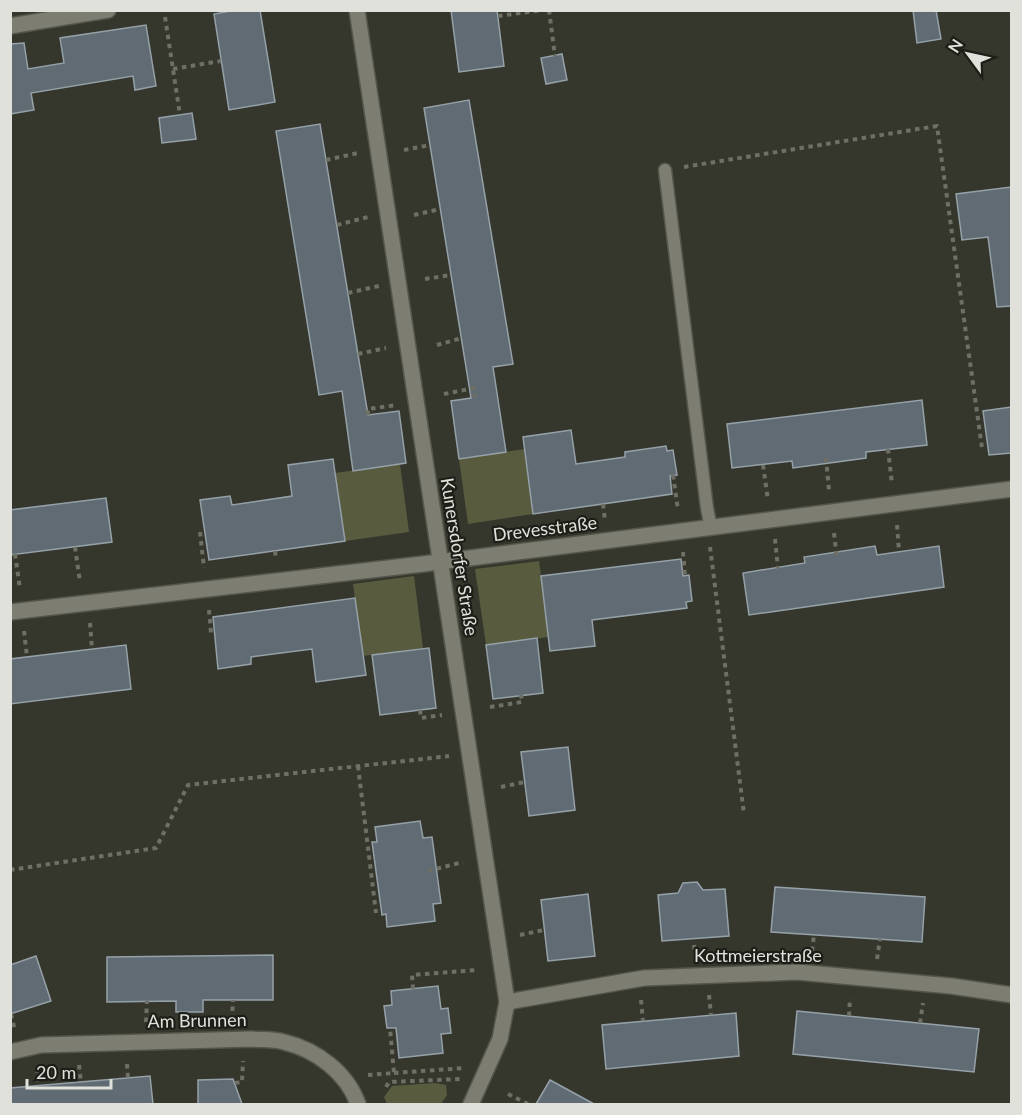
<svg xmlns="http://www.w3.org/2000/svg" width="1022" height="1115" font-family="Lato,sans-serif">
	<rect width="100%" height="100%" fill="#36372c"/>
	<g fill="#595b3f">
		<path d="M 524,449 L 533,514 L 468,524 L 459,459 Z"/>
		<path d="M 400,464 L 409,532 L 345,541 L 335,473 Z"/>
		<path d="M 539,561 L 549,637 L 486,645 L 475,569 Z"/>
		<path d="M 414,576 L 423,648 L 363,656 L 353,584 Z"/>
		<path d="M 435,1083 L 446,1085 L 447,1095 L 441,1104 L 387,1104 L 384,1097 L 392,1086 Z"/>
	</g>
	<g fill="#616b73" stroke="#95a1a9" stroke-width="1.5">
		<path d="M 236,10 L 260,10 L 275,102 L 229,110 L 214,14 Z"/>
		<path d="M 451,10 L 497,10 L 504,66 L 459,72 Z"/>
		<path d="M 913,10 L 936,10 L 941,39 L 917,43 Z"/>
		<path d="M 146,25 L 156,86 L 135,90 L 133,76 L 31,93 L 34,110 L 10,114 L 10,44 L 24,43 L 28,69 L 64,63 L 60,38 Z"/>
		<path d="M 562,54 L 567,80 L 546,84 L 541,58 Z"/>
		<path d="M 469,100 L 513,364 L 493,367 L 506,452 L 459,459 L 451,401 L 471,398 L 424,108 Z"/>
		<path d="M 192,113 L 196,139 L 162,143 L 159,118 Z"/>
		<path d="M 320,124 L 368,415 L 399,411 L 406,463 L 353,471 L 342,391 L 319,395 L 276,131 Z"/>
		<path d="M 1011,187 L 1011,306 L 997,307 L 988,237 L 962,240 L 956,194 Z"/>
		<path d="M 922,400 L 927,445 L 866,452 L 866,458 L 793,468 L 792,461 L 732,468 L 727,424 Z"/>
		<path d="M 1011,407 L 1011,453 L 989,455 L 983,411 Z"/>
		<path d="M 571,430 L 576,464 L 625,457 L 625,452 L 666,446 L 667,451 L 673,450 L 677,475 L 670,476 L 672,494 L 533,514 L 523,437 Z"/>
		<path d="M 333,459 L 345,541 L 209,560 L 200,500 L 230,496 L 232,505 L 292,496 L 288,465 Z"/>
		<path d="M 106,498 L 112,542 L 10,555 L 10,510 Z"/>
		<path d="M 875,546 L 877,555 L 939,546 L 944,587 L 749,615 L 743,573 L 805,563 L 804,557 Z"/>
		<path d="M 681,559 L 683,576 L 689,575 L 692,601 L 686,602 L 687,608 L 592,620 L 595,646 L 550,651 L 541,576 Z"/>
		<path d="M 355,598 L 366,675 L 316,682 L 312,649 L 251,657 L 251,664 L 218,669 L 213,617 Z"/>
		<path d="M 537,638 L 543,693 L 493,699 L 486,645 Z"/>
		<path d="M 126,645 L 131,689 L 10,704 L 10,659 Z"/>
		<path d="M 429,648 L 436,708 L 380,715 L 372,655 Z"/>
		<path d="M 568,747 L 575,810 L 529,816 L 521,752 Z"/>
		<path d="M 420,821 L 423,838 L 432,837 L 441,903 L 433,904 L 435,921 L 387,927 L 386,914 L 382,915 L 372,842 L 377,842 L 375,827 Z"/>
		<path d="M 697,882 L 703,890 L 725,889 L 729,936 L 662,941 L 658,895 L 678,893 L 683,883 Z"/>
		<path d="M 775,887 L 925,897 L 922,942 L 771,932 Z"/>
		<path d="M 588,894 L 595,956 L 548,961 L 541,900 Z"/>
		<path d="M 273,955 L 273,1000 L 203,1000 L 203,1012 L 176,1012 L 176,1001 L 107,1002 L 107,957 Z"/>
		<path d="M 36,956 L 51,1001 L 10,1014 L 10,965 Z"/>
		<path d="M 438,986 L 441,1009 L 448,1008 L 451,1033 L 441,1034 L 443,1053 L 399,1058 L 396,1028 L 387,1028 L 384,1006 L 392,1005 L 391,991 Z"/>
		<path d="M 797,1011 L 979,1029 L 974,1072 L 793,1054 Z"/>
		<path d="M 736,1013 L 739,1056 L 606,1069 L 602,1025 Z"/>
		<path d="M 150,1076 L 153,1104 L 10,1104 L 10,1088 Z"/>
		<path d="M 233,1079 L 242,1104 L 198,1104 L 198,1080 Z"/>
		<path d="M 550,1080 L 594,1104 L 536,1104 Z"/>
	</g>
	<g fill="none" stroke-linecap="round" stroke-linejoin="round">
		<g stroke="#54554b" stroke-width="15">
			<path id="lane" d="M 665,170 L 707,508 L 711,528"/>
		</g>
		<g stroke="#54554b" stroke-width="18">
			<g id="street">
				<path d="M 357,10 L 507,1002 L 500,1039 L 471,1104"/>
				<path d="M 10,26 L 108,10"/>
				<path d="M 10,612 L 423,564 L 1012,489"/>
				<path d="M 507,1002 L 644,978 L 797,972 L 951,986 L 1012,995"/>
				<path d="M 10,1052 L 41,1045 L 251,1039 C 262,1040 274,1039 284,1042 C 317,1050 347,1073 358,1104"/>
			</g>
		</g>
		<g stroke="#6e6f65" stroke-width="4" stroke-dasharray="4.5 4.5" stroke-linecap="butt">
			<path d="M 549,10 L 555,56"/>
			<path d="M 498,16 L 543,10"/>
			<path d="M 165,17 L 180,115"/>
			<path d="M 173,69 L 221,61"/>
			<path d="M 404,150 L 430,145"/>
			<path d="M 326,160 L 358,153"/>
			<path d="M 684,167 L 937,126 L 982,448"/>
			<path d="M 414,215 L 440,209"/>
			<path d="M 337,225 L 368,217"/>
			<path d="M 425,279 L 451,275"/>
			<path d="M 348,293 L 379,286"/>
			<path d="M 437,345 L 462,338"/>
			<path d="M 358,354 L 386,348"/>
			<path d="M 444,394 L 474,388 L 475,397"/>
			<path d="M 368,415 L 368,409 L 397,405"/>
			<path d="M 888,449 L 892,484"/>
			<path d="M 826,458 L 829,490"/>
			<path d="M 763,465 L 768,500"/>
			<path d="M 673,475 L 678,510"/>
			<path d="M 603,504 L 605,520"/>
			<path d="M 897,525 L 899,551"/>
			<path d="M 200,532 L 204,568"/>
			<path d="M 834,533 L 837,559"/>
			<path d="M 775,539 L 778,568"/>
			<path d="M 75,547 L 80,582"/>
			<path d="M 710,547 L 744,814"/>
			<path d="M 275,551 L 276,559"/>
			<path d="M 683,552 L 685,576"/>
			<path d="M 15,554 L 20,589"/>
			<path d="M 209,610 L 211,633"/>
			<path d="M 90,623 L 92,649"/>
			<path d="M 24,631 L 27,657"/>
			<path d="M 490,707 L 522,702 L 521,695"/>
			<path d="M 420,710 L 421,718 L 442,715"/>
			<path d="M 358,766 L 376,913"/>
			<path d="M 501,787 L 525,782"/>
			<path d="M 10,870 L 156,848 L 188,785 L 449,756"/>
			<path d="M 428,871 L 463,862"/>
			<path d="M 520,935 L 544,930"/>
			<path d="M 694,945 L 695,955"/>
			<path d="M 812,951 L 814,935"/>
			<path d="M 877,959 L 880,939"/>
			<path d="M 413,989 L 412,975 L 477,970"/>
			<path d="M 709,995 L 711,1015"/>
			<path d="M 641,1000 L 643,1021"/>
			<path d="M 11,1014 L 15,1031"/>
			<path d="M 849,1016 L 850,998"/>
			<path d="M 232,1020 L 233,1000"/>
			<path d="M 146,1022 L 147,1001"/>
			<path d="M 920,1023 L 923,1003"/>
			<path d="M 127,1064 L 128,1078"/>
			<path d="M 79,1065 L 81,1082"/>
			<path d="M 37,1068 L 37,1086"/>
			<path d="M 394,1073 L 465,1068"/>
			<path d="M 368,1075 L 394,1073 L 390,1028"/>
			<path d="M 235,1083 L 242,1082 L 243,1061"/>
			<path d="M 386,1087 L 389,1082 L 460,1079"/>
			<path d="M 508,1094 L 528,1104"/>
		</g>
		<use href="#lane" stroke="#7d7e71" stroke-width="12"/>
		<use href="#street" stroke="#7d7e71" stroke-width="15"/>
	</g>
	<g text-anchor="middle" stroke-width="4.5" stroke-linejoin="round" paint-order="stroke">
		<g font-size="18" fill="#e0e1da" stroke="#1e1e19">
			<text transform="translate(545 529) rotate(-7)" y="6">Drevesstraße</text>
			<text transform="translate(459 557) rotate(81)" y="6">Kunersdorfer Straße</text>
			<text x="758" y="962">Kottmeierstraße</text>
			<text transform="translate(197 1021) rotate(-1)" y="6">Am Brunnen</text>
		</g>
	</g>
	<rect width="1022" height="1115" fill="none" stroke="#e0e1da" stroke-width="24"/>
	<g transform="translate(968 54) rotate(303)" stroke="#1e1e19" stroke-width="4.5" paint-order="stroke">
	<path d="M0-4.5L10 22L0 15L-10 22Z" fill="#e0e1da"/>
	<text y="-9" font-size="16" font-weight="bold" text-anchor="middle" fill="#e0e1da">N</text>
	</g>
	<path d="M27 1079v9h84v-9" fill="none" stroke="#e0e1da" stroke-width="3"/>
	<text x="36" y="1079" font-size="18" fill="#e0e1da" stroke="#1e1e19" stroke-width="4.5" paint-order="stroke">20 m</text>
</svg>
